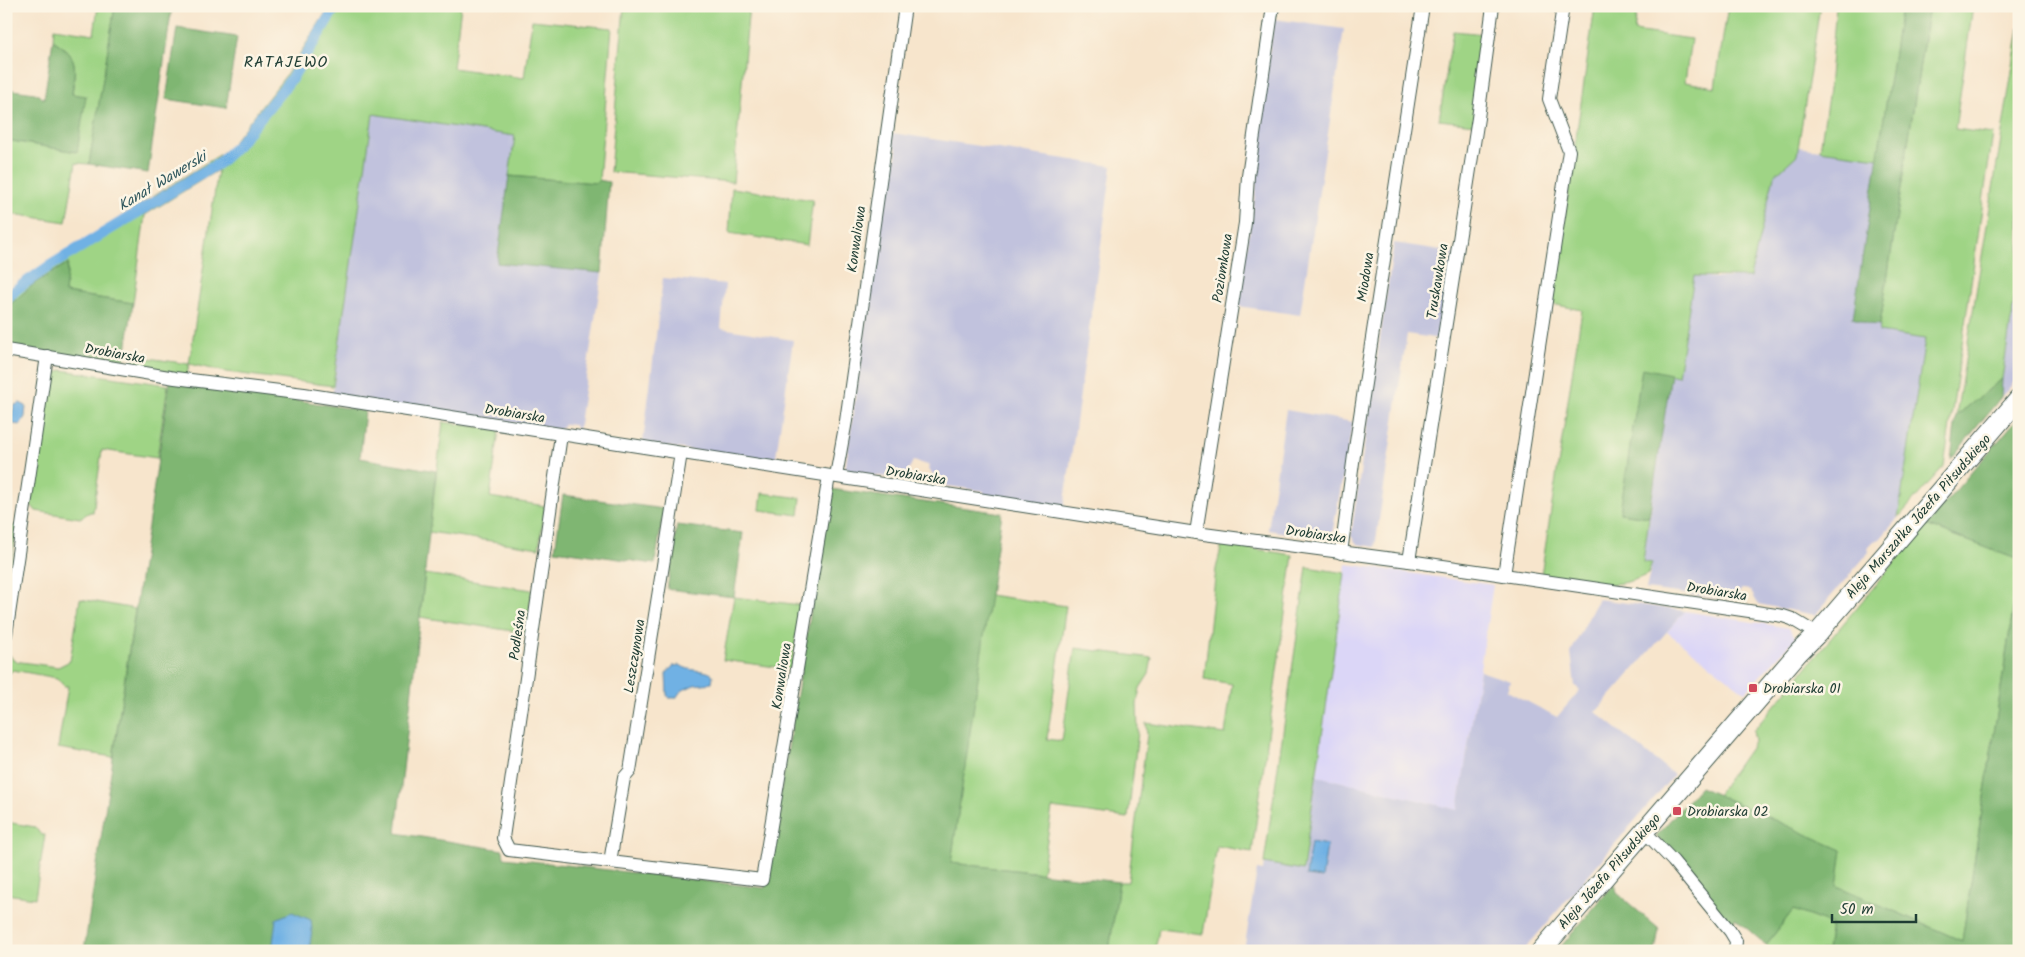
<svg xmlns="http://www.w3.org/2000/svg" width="2025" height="957" font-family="Kalam,sans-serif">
	<rect width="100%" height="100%" fill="#fcf5e5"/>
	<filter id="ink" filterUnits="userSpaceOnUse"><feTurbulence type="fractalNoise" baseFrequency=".02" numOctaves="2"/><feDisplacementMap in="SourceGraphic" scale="10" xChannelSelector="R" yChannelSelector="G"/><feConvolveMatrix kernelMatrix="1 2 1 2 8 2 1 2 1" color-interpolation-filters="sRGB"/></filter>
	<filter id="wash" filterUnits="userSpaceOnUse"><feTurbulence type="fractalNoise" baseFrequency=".0096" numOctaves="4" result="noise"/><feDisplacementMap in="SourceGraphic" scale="20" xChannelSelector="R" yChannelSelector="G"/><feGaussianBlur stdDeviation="1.12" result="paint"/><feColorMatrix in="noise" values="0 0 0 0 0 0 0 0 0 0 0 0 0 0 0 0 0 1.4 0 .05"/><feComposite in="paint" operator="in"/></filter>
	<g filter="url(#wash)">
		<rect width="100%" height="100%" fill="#f7e5cc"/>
		<g fill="#dbd6f7">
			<path d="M 1346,564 L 1493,585 L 1458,810 L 1317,776 Z"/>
			<path d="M 1685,611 L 1789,628 L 1796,638 L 1745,692 L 1667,632 Z"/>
		</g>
		<g fill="#c1c2dd">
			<path d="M 1274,19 L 1344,29 L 1300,315 L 1238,306 L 1258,174 L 1251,172 L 1255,145 L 1261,132 L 1263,117 L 1262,104 Z"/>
			<path d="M 373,114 L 515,136 L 497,262 L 602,273 L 578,430 L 574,425 L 564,424 L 560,430 L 332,397 Z"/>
			<path d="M 892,133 L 1112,166 L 1064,508 L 983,496 L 984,491 L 940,485 L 930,471 L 928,465 L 913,461 L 904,479 L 845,472 L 888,161 L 896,158 L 897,148 L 891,145 Z"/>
			<path d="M 1798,147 L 1878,158 L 1853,318 L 1868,324 L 1880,325 L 1879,332 L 1925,339 L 1898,518 L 1880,539 L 1874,541 L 1868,547 L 1869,552 L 1815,615 L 1758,604 L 1750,590 L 1742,589 L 1733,600 L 1646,589 L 1652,563 L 1643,563 L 1671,374 L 1678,375 L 1694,276 L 1715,278 L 1750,277 L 1774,176 L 1797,155 Z"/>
			<path d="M 1394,243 L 1454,252 L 1440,339 L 1407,334 L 1375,547 L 1357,544 L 1351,536 Z"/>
			<path d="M 2019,268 L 2019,377 L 2001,397 L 2002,379 Z"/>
			<path d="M 663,278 L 725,284 L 721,328 L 793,340 L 775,463 L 643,443 Z"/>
			<path d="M 1286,410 L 1353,422 L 1331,540 L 1268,530 Z"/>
			<path d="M 1598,599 L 1685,611 L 1596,712 L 1674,775 L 1523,951 L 1244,951 L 1257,870 L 1263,871 L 1264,863 L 1303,870 L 1317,776 L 1458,810 L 1480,671 L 1510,681 L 1507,691 L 1557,717 L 1580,690 L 1575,686 L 1571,652 Z"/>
		</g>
		<g fill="#9fd485" stroke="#5f885c">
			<path d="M 98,6 L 115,6 L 89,164 L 76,163 L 66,222 L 6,213 L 6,140 L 77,152 L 85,97 L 72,94 C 76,64 79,58 53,40 L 54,28 L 94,34 Z"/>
			<path d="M 330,6 L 461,6 L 453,68 L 524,78 L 532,20 L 612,28 L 599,180 L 596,183 L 509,176 L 515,136 L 373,114 L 333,386 L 226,372 L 189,364 L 187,375 L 133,366 L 134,356 L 189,364 L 218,170 L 145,215 L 133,303 L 65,293 L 68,263 L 35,283 L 6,308 L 6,293 L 21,280 L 227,150 L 287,74 Z"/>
			<path d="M 624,6 L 749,6 L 733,182 L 610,172 Z"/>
			<path d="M 1595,6 L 1638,6 L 1634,31 L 1691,39 L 1685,82 L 1715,87 L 1728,6 L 1820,6 L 1797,155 L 1774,176 L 1750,277 L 1694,276 L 1678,376 L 1642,369 L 1620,513 L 1649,517 L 1643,562 L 1652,563 L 1648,574 C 1612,593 1579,581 1541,575 L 1582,310 L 1552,304 Z"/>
			<path d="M 1836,6 L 1901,6 L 1878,158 L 1820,150 L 1829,89 Z"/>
			<path d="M 1929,6 L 1973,6 L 1955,129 L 1993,134 L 1944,466 L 1898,518 L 1925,339 L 1879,332 Z"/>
			<path d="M 2019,28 L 2019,268 L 2002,379 L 1956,416 Z"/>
			<path d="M 1453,31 L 1485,34 L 1474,124 L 1439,120 Z"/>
			<path d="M 732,188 L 813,200 L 807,245 L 729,233 Z"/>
			<path d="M 61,370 L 168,385 L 157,458 L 102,450 L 93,512 L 90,512 L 80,518 L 36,511 L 31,505 L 52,376 Z"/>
			<path d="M 443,422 L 499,430 L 490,497 L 545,506 L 539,548 L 429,532 Z"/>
			<path d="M 762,493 L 801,498 L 799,515 L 760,510 Z"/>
			<path d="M 1926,525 L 2019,560 L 2019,571 L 1962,941 L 1837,886 L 1841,850 L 1717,795 L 1755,741 L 1753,731 Z"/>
			<path d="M 1222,544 L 1293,555 L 1252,852 L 1217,846 L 1203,934 L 1159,929 L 1155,951 L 1109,951 L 1119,882 L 1128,882 L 1147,735 L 1146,723 L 1225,734 L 1232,684 L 1204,679 L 1216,569 Z"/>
			<path d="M 1307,567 L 1345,573 L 1303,870 L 1264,863 Z"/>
			<path d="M 425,574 L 532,590 L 526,633 L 420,617 Z"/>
			<path d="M 989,595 L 1066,606 L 1047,739 L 1062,741 L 1075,648 L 1152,658 L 1149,674 L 1140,688 L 1137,704 L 1138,732 L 1128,818 L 1052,808 L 1042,873 L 951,863 Z"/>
			<path d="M 734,597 L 801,605 L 791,669 L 723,660 Z"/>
			<path d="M 80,599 L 135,609 L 113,757 L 58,748 L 68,686 L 64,686 L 57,678 L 13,670 L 8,675 L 10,655 L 14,661 L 58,667 L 70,661 Z"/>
			<path d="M 6,822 L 35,827 L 41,835 L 45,835 L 35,898 L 6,894 Z"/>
			<path d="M 1793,910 L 1831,924 L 1827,951 L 1772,951 L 1766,945 Z"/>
		</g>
		<g fill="#7fb672" stroke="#4f7a53">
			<path d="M 115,6 L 172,6 L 148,173 L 89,164 Z"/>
			<path d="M 1901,6 L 1929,6 L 1880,325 L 1868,324 L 1853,318 Z"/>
			<path d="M 177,28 L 237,37 L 226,108 L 166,99 Z"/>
			<path d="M 53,40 C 80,58 75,64 72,94 L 86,96 L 77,152 L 6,140 L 6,89 L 35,93 L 44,99 Z"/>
			<path d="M 509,176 L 596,183 L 599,180 L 609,182 L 602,273 L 497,263 Z"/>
			<path d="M 68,263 L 65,293 L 133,303 L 124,364 L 6,346 L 6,308 L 35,283 Z"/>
			<path d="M 1642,368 L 1671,374 L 1649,517 L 1620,513 Z"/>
			<path d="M 2002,379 L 2001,397 L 1951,459 L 1956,416 Z"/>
			<path d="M 170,380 L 365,411 L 360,458 L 436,471 L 396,833 L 503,850 L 504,858 L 765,888 L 831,489 L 1002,513 L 951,863 L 1119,882 L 1109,951 L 84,951 Z"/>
			<path d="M 2019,417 L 2019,560 L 1926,525 Z"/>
			<path d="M 563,495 L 664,509 L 655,564 L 555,550 Z"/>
			<path d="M 6,524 L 17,526 L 9,580 L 6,579 Z"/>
			<path d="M 677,525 L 743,533 L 734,597 L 667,589 Z"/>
			<path d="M 2019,571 L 2019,951 L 1827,951 L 1831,924 L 1793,910 L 1766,945 L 1735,918 L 1733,925 L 1728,922 L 1656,836 L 1700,787 L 1842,850 L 1837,886 L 1962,941 Z"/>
			<path d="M 1615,883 L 1617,893 L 1659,929 L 1655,951 L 1557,951 Z"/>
		</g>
		<g fill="#70b1e4" stroke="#48778c">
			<path d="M 20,403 L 26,406 L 25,417 L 20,425 L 13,424 C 11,417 12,411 15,405 Z"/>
			<path d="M 680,665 C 691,673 705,668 713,675 L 712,683 L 694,685 L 681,691 L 676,698 L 669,698 L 667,695 L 666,674 L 673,666 Z"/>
			<path d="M 1311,842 L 1327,845 L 1322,878 L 1306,876 Z"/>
			<path d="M 292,912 L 311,920 L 312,930 L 309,951 L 272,951 L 276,919 Z"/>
		</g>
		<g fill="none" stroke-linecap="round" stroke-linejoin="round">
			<path stroke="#70b1e4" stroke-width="11" d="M 6,299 L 18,288 L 48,267 L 219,163 L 237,146 L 292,78 L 336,6"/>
		</g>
	</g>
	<g filter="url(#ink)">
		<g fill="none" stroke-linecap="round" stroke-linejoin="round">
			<g stroke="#3f564b" stroke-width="14">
				<g id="minor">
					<path d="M 6,350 L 175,378 L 304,394 L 1196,533 L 1409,561 L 1783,616 L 1792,619 L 1817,634"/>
					<path d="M 561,435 L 503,838 L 509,850 L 762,880 L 829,476"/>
					<path d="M 836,476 L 846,421 L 905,6"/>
					<path d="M 1196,533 L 1245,223 L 1248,176 L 1273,6"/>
					<path d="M 1341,553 L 1354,455 L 1423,6"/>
					<path d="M 1409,561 L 1478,118 L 1493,6"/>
					<path d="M 1504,575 L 1569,151 L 1549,99 L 1563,6"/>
					<path d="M 6,635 L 47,356"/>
					<path d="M 1644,831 L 1673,861 L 1730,931 L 1736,941 L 1735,951"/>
					<path d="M 610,862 L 624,778 L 630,771 L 681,453"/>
				</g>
			</g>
			<g stroke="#3f564b" stroke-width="21">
				<path id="secondary" d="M 1541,951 L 1798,653 L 1817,634 L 2019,399"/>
			</g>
			<use href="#minor" stroke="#fff" stroke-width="12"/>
			<use href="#secondary" stroke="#fff" stroke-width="19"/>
		</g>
	</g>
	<g fill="#d1495b" stroke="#fcf5e5" stroke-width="2">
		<rect x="1748" y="683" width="10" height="10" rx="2.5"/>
		<rect x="1672" y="806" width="10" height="10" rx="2.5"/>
	</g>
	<g text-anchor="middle" stroke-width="5" stroke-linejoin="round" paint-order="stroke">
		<g font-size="14" fill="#1f3d34" stroke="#fcf5e5">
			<text transform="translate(856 239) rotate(-82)" y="5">Konwaliowa</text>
			<text transform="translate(1222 268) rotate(-81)" y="5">Poziomkowa</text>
			<text transform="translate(1365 277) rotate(-81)" y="5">Miodowa</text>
			<text transform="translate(1437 281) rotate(-81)" y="5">Truskawkowa</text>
			<text transform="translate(115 353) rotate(10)" y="5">Drobiarska</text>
			<text transform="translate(515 413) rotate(9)" y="5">Drobiarska</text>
			<text transform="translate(916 475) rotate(9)" y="5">Drobiarska</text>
			<text transform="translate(1918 516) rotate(-49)" y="5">Aleja Marszałka Józefa Piłsudskiego</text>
			<text transform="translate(1316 534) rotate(8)" y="5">Drobiarska</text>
			<text transform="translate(1717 591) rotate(9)" y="5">Drobiarska</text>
			<text transform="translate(517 635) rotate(-82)" y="5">Podleśna</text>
			<text transform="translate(634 656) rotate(-81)" y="5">Leszczynowa</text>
			<text transform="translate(781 676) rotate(-81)" y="5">Konwaliowa</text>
			<text transform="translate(1609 871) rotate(-49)" y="5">Aleja Józefa Piłsudskiego</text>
		</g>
		<g font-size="14" fill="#1f3d34" stroke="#fcf5e5" text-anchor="start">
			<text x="1763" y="693">Drobiarska 01</text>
			<text x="1687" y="816">Drobiarska 02</text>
		</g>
		<g font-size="15" font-style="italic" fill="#335a60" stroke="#fcf5e5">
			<text transform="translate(162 181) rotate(-31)" y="5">Kanał Wawerski</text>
		</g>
		<g font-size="16" letter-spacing="1" fill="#1f3d34" stroke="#fcf5e5">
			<text x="286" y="67">RATAJEWO</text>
		</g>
	</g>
	<rect width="2025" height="957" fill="none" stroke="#fcf5e5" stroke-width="25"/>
	<path d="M1832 914v8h84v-8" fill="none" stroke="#1f3d34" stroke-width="2.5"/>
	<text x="1840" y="914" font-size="15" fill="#1f3d34" stroke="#fcf5e5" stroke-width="4" paint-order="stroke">50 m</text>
</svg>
